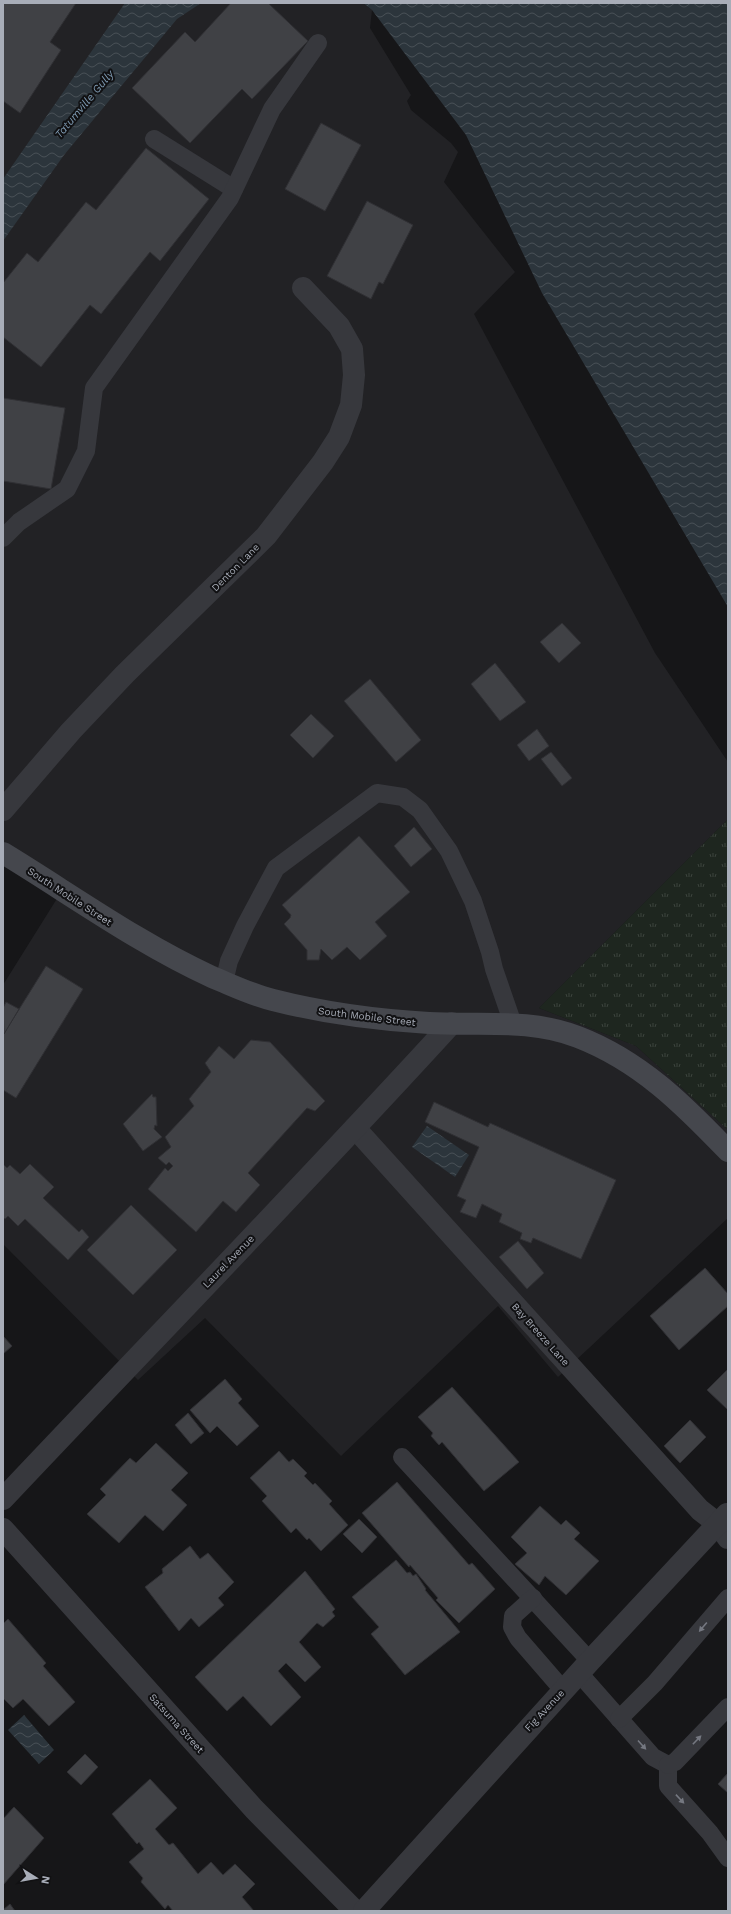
<svg xmlns="http://www.w3.org/2000/svg" width="731" height="1914" font-family="'Work Sans',sans-serif">
	<defs>
		<pattern id="park-tufts" width="24" height="20" patternUnits="userSpaceOnUse"><rect width="24" height="20" fill="#1e261f"/><path d="M3 7l-1-3M5 7V3M7 7l1-3M15 17l-1-3M17 17v-4M19 17l1-3" fill="none" stroke="#3c433d"/></pattern>
		<pattern id="water-waves" width="16" height="10" patternUnits="userSpaceOnUse"><rect width="16" height="10" fill="#2c353c"/><path d="M0 5q4-4 8 0t8 0" fill="none" stroke="#485056"/></pattern>
	</defs>
	<rect width="100%" height="100%" fill="#161618"/>
	<path fill="#222225" d="M 3,3 L 363,3 L 372,10 L 370,28 L 411,95 L 407,101 L 411,110 L 451,143 L 458,152 L 444,182 L 515,272 L 474,314 L 655,653 L 728,762 L 728,819 L 539,1008 L 636,1046 L 728,1130 L 728,1218 L 558,1377 L 498,1306 L 341,1456 L 205,1318 L 138,1380 L 3,1244 L 3,985 L 68,881 L 3,842 Z"/>
	<path fill="url(#park-tufts)" d="M 728,819 L 728,1130 L 636,1046 L 539,1008 Z"/>
	<g fill="url(#water-waves)">
		<path d="M 125,3 L 201,3 L 177,19 L 64,155 L 3,241 L 3,179 Z"/>
		<path d="M 363,3 L 728,3 L 728,607 L 542,293 L 466,135 L 372,10 Z"/>
		<path d="M 427,1126 L 469,1155 L 455,1177 L 412,1147 Z"/>
		<path d="M 24,1715 L 54,1750 L 39,1764 L 8,1730 Z"/>
	</g>
	<g fill="#404145" stroke="#303034">
		<path d="M 3,3 L 76,3 L 50,42 L 61,50 L 20,113 L 3,101 Z"/>
		<path d="M 231,3 L 268,3 L 308,41 L 252,99 L 242,89 L 190,143 L 132,88 L 185,32 L 195,42 Z"/>
		<path d="M 321,123 L 361,145 L 325,211 L 285,189 Z"/>
		<path d="M 146,148 L 209,199 L 160,261 L 150,252 L 101,314 L 90,305 L 41,367 L 3,337 L 3,283 L 27,253 L 38,262 L 86,202 L 96,210 Z"/>
		<path d="M 367,201 L 413,225 L 383,284 L 379,282 L 371,299 L 327,276 Z"/>
		<path d="M 3,398 L 65,408 L 51,489 L 3,481 Z"/>
		<path d="M 562,623 L 581,643 L 559,663 L 540,642 Z"/>
		<path d="M 495,663 L 526,702 L 500,721 L 471,684 Z"/>
		<path d="M 370,679 L 421,740 L 396,762 L 344,701 Z"/>
		<path d="M 311,714 L 334,736 L 313,758 L 290,735 Z"/>
		<path d="M 537,729 L 549,746 L 529,761 L 517,745 Z"/>
		<path d="M 551,752 L 572,778 L 562,786 L 541,759 Z"/>
		<path d="M 414,827 L 432,849 L 411,867 L 394,846 Z"/>
		<path d="M 359,836 L 410,892 L 375,922 L 387,936 L 360,960 L 347,947 L 332,960 L 321,949 L 319,960 L 307,960 L 307,950 L 284,924 L 290,918 L 291,915 L 282,905 Z"/>
		<path d="M 46,966 L 83,989 L 16,1098 L 3,1090 L 3,1035 Z"/>
		<path d="M 6,1002 L 19,1009 L 4,1034 L 3,1008 Z"/>
		<path d="M 251,1040 L 270,1042 L 325,1101 L 315,1111 L 307,1108 L 248,1173 L 260,1185 L 236,1212 L 223,1201 L 196,1232 L 148,1189 L 165,1168 L 168,1171 L 173,1166 L 169,1162 L 166,1165 L 158,1158 L 171,1147 L 165,1137 L 194,1106 L 189,1099 L 211,1072 L 205,1063 L 219,1046 L 234,1059 Z"/>
		<path d="M 152,1094 L 153,1097 L 156,1097 L 157,1126 L 155,1125 L 154,1129 L 162,1137 L 143,1151 L 123,1124 Z"/>
		<path d="M 434,1102 L 488,1127 L 490,1123 L 616,1180 L 581,1259 L 533,1238 L 531,1243 L 520,1239 L 522,1233 L 499,1222 L 502,1214 L 482,1204 L 476,1218 L 460,1212 L 466,1200 L 457,1196 L 479,1147 L 425,1122 Z"/>
		<path d="M 3,1164 L 7,1168 L 10,1165 L 20,1174 L 30,1164 L 54,1187 L 43,1198 L 79,1232 L 82,1229 L 89,1237 L 68,1260 L 25,1219 L 18,1226 L 8,1216 L 5,1219 L 3,1217 Z"/>
		<path d="M 131,1205 L 177,1250 L 133,1295 L 87,1250 Z"/>
		<path d="M 518,1241 L 544,1273 L 527,1289 L 499,1257 Z"/>
		<path d="M 705,1268 L 728,1294 L 728,1306 L 679,1350 L 650,1316 Z"/>
		<path d="M 3,1336 L 12,1346 L 3,1354 Z"/>
		<path d="M 728,1369 L 728,1410 L 707,1390 Z"/>
		<path d="M 225,1379 L 242,1399 L 238,1403 L 259,1426 L 237,1446 L 217,1426 L 210,1433 L 190,1410 Z"/>
		<path d="M 452,1387 L 519,1462 L 484,1491 L 442,1442 L 439,1445 L 431,1436 L 433,1433 L 418,1417 Z"/>
		<path d="M 188,1413 L 204,1433 L 191,1444 L 175,1425 Z"/>
		<path d="M 690,1420 L 706,1437 L 680,1463 L 664,1446 Z"/>
		<path d="M 156,1443 L 188,1473 L 171,1490 L 187,1505 L 163,1531 L 145,1515 L 119,1543 L 87,1514 L 106,1495 L 100,1489 L 130,1458 L 136,1463 Z"/>
		<path d="M 279,1451 L 289,1462 L 293,1459 L 307,1473 L 304,1476 L 313,1485 L 315,1483 L 332,1501 L 329,1504 L 348,1525 L 321,1551 L 309,1538 L 307,1540 L 296,1528 L 291,1533 L 262,1501 L 267,1496 L 250,1478 Z"/>
		<path d="M 397,1482 L 469,1565 L 472,1563 L 495,1589 L 459,1623 L 436,1600 L 438,1598 L 410,1565 L 409,1567 L 362,1513 Z"/>
		<path d="M 540,1506 L 561,1525 L 566,1520 L 580,1533 L 574,1539 L 599,1561 L 566,1595 L 545,1576 L 539,1585 L 515,1564 L 527,1553 L 511,1537 Z"/>
		<path d="M 359,1519 L 377,1537 L 362,1553 L 343,1534 Z"/>
		<path d="M 190,1546 L 200,1559 L 208,1553 L 234,1582 L 218,1598 L 224,1605 L 199,1627 L 191,1618 L 179,1631 L 145,1587 L 163,1573 L 162,1569 Z"/>
		<path d="M 396,1560 L 407,1573 L 410,1572 L 413,1576 L 416,1574 L 426,1589 L 425,1590 L 460,1632 L 405,1675 L 371,1634 L 379,1627 L 352,1597 Z"/>
		<path d="M 305,1571 L 335,1609 L 332,1612 L 335,1616 L 323,1627 L 317,1623 L 299,1642 L 321,1667 L 305,1682 L 286,1663 L 278,1671 L 301,1697 L 271,1726 L 243,1696 L 227,1711 L 195,1677 Z"/>
		<path d="M 8,1619 L 46,1663 L 43,1666 L 75,1702 L 49,1726 L 23,1699 L 13,1708 L 3,1698 L 3,1624 Z"/>
		<path d="M 85,1754 L 98,1767 L 81,1785 L 67,1772 Z"/>
		<path d="M 728,1773 L 728,1793 L 718,1784 Z"/>
		<path d="M 150,1779 L 177,1808 L 155,1829 L 169,1845 L 173,1843 L 198,1874 L 211,1862 L 223,1875 L 235,1864 L 255,1884 L 242,1897 L 254,1911 L 173,1911 L 168,1905 L 165,1909 L 141,1882 L 143,1878 L 129,1862 L 144,1849 L 139,1842 L 137,1844 L 112,1814 Z"/>
		<path d="M 14,1807 L 44,1838 L 3,1885 L 3,1819 Z"/>
		<path d="M 10,1904 L 15,1911 L 3,1911 L 3,1910 Z"/>
	</g>
	<g fill="none" stroke-linecap="round" stroke-linejoin="round">
		<g stroke="#37383d" stroke-width="18">
			<path d="M 154,139 L 234,189"/>
			<path d="M 3,538 L 19,522 L 67,489 L 86,451 L 94,388 L 230,198 L 272,109 L 318,43"/>
			<path d="M 224,982 L 229,961 L 245,926 L 276,868 L 377,793 L 403,797 L 420,810 L 449,851 L 473,901 L 490,952 L 494,969 L 513,1024"/>
			<path d="M 402,1457 L 590,1661"/>
			<path d="M 533,1598 L 513,1616 L 512,1627 L 518,1638 L 563,1690"/>
			<path d="M 579,1673 L 653,1757 L 668,1765"/>
			<path d="M 619,1719 L 655,1683 L 728,1598"/>
			<path d="M 668,1765 L 668,1786 L 710,1833 L 728,1858"/>
			<path d="M 668,1765 L 675,1762 L 728,1707"/>
		</g>
		<g stroke="#37383d" stroke-width="22">
			<path d="M 3,810 L 71,731 L 125,674 L 266,536 L 323,462 L 339,437 L 351,405 L 354,375 L 352,349 L 339,326 L 303,288"/>
			<path d="M 355,1128 L 700,1510 L 718,1524 L 728,1538"/>
			<path d="M 3,1499 C 153,1340 305,1184 452,1023"/>
			<path d="M 3,1529 L 254,1809 L 355,1911"/>
			<path d="M 364,1911 L 590,1661 L 727,1514"/>
		</g>
		<path stroke="#45474d" stroke-width="22" d="M 3,853 C 72,895 138,943 212,977 C 232,985 252,995 273,1000 C 324,1013 377,1020 429,1023 C 479,1026 530,1018 578,1037 C 640,1061 683,1104 728,1151"/>
	</g>
	<defs><path id="oneway-solid" d="M-6-.8H1V-3.2L6.5 0L1 3.2V.8H-6Z"/></defs>
	<g fill="#757881">
		<use href="#oneway-solid" transform="translate(703 1627) rotate(130)"/>
		<use href="#oneway-solid" transform="translate(697 1740) rotate(-46)"/>
		<use href="#oneway-solid" transform="translate(642 1745) rotate(48)"/>
		<use href="#oneway-solid" transform="translate(680 1799) rotate(47)"/>
	</g>
	<g text-anchor="middle" stroke-width="4" stroke-linejoin="round" paint-order="stroke">
		<g font-size="10" fill="#a8adb8" stroke="#111113">
			<text transform="translate(235 567) rotate(-45)" y="4">Denton Lane</text>
			<text transform="translate(70 896) rotate(33)" y="4">South Mobile Street</text>
			<text transform="translate(367 1016) rotate(7)" y="4">South Mobile Street</text>
			<text transform="translate(228 1261) rotate(-46)" y="4">Laurel Avenue</text>
			<text transform="translate(541 1334) rotate(48)" y="4">Bay Breeze Lane</text>
			<text transform="translate(544 1710) rotate(-47)" y="4">Fig Avenue</text>
			<text transform="translate(177 1723) rotate(48)" y="4">Satsuma Street</text>
		</g>
		<g font-size="11" font-style="italic" fill="#7f9bb3" stroke="#111113">
			<text transform="translate(84 104) rotate(-50)" y="4">Tatumville Gully</text>
		</g>
	</g>
	<rect width="731" height="1914" fill="none" stroke="#a8adb8" stroke-width="8"/>
	<g transform="translate(36 1878) rotate(101)" stroke="#111113" stroke-width="3" paint-order="stroke">
	<path d="M0-3L7 15L0 10L-7 15Z" fill="#a8adb8"/>
	<text y="-6" font-size="11" font-weight="bold" text-anchor="middle" fill="#a8adb8">N</text>
	</g>
</svg>
